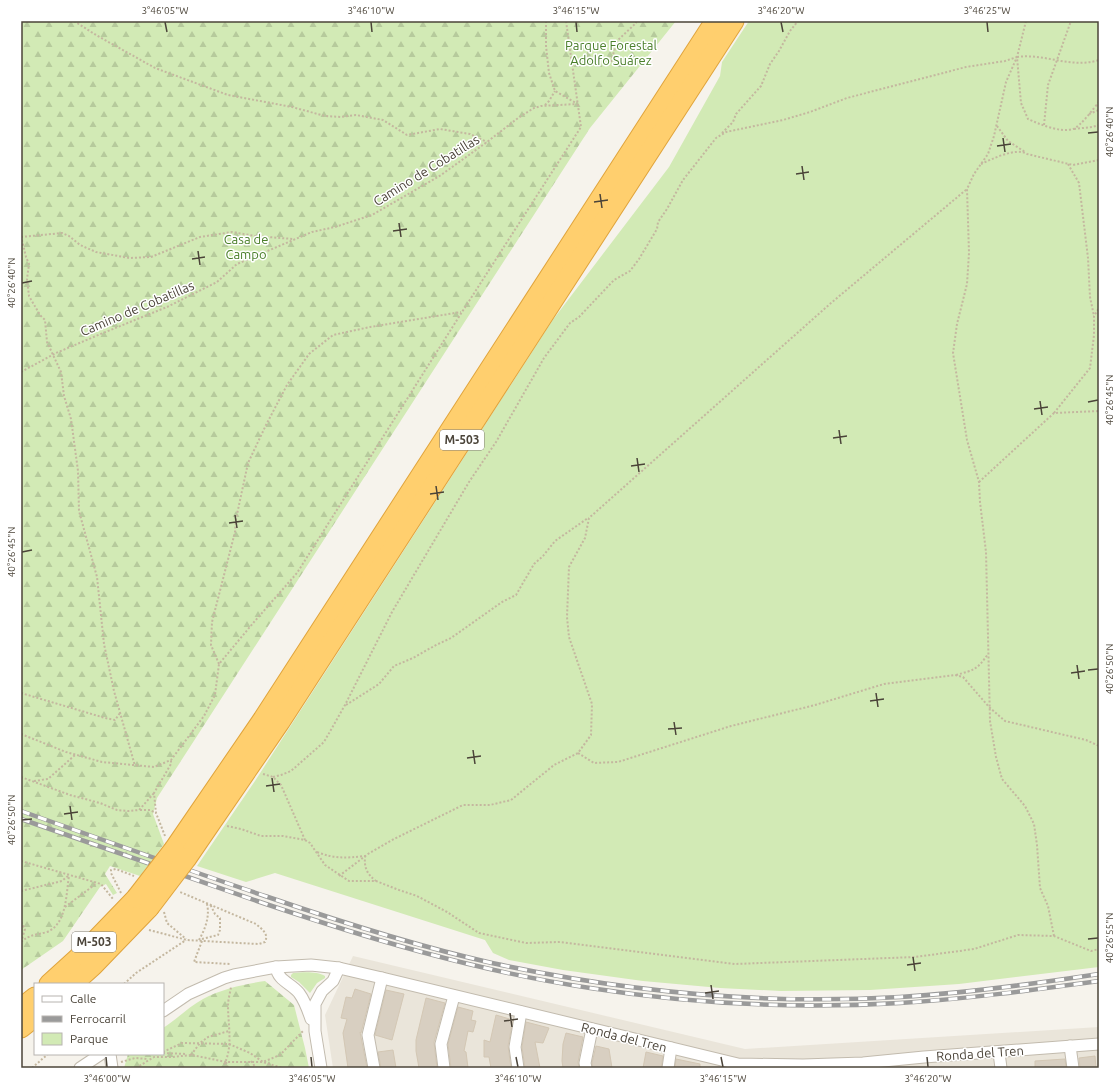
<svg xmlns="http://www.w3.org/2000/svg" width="1120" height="1089" font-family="Ubuntu,sans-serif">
	<defs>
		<pattern id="forest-firs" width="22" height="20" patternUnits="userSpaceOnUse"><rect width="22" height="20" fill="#d2eab5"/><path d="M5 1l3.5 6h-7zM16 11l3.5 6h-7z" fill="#b6ca9c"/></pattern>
	</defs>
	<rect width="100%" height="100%" fill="#f6f3ec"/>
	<path fill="#eae5da" d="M 353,956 L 745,1049 L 1099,1027 L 1099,1068 L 333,1068 L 325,1015 Z"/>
	<g fill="#d2eab5">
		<path d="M 749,21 L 1099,21 L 1099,967 L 959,984 L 870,990 L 781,991 L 720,988 L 643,981 L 563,970 L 509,960 L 493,953 L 485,940 L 275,873 L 246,882 L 197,866 L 255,781 L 552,321 L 669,167 L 720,76 L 722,62 Z"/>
		<path d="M 293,973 C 303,972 317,971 325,976 L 325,978 L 317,983 L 310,993 L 299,982 L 291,977 L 291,975 Z"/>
	</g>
	<g fill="url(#forest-firs)">
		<path d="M 21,21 L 676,21 L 590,128 L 157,798 L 153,814 L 164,844 L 140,876 L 110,866 L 105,874 L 117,893 L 113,895 L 106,884 L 100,887 L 63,941 L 21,970 Z"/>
		<path d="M 265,981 L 294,1005 L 305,1048 L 309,1068 L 124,1068 L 128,1054 L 163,1054 L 163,1028 C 177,1019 190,1006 203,999 C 221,989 245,984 265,981 Z"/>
	</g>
	<g fill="#d8cfc1" stroke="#d3c7b4">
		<path d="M 355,989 L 371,994 L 361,1033 L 360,1032 L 367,1068 L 348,1068 L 343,1033 L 347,1019 L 341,1018 L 346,997 L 352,998 Z"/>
		<path d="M 386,990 L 404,994 L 392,1040 L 375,1035 Z"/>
		<path d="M 426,998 L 445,1003 L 434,1042 L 437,1068 L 419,1068 L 416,1051 L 416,1040 Z"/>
		<path d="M 458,1007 L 473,1011 L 471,1020 L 476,1021 L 473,1032 L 468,1031 L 464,1051 L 466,1052 L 468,1068 L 451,1068 L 448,1044 Z"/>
		<path d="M 496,1015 L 513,1020 L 508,1046 L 511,1068 L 491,1068 L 489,1057 L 484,1057 L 484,1040 L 490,1042 Z"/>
		<path d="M 526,1022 L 549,1028 L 543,1043 L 535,1042 L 540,1068 L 525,1068 L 522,1047 Z"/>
		<path d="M 566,1033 L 583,1037 L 578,1062 L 579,1068 L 563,1068 L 562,1061 L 563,1044 Z"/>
		<path d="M 596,1046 L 609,1049 L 612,1068 L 593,1068 L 592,1063 Z"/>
		<path d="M 393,1050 L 396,1068 L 381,1068 L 378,1052 Z"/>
		<path d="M 646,1052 L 663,1056 L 661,1068 L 643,1068 Z"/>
		<path d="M 1095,1056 L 1096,1068 L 1080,1068 L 1079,1058 Z"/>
		<path d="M 676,1059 L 700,1064 L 700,1068 L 675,1068 Z"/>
		<path d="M 1065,1059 L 1066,1068 L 1035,1068 L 1035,1061 Z"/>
	</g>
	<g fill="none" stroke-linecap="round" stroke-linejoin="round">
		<g stroke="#c2bbae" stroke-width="13">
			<g id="street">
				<path d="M 276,967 C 278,981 291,983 299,993 C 305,1001 308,1010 311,1019"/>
				<path d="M 163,1011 L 188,994 L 224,978 L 234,975 L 276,967 L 311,965 L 339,968 L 382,978 L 738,1064 L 803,1065 L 863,1063 L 924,1057 L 1099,1044"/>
				<path d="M 1070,1046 L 1073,1068"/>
				<path d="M 999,1053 L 1001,1068"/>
				<path d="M 110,1054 L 112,1068"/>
				<path d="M 80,1068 L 101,1054"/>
				<path d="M 321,1068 L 315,1031 L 315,1004 L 322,991 L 333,981 L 339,968"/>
				<path d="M 374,1068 L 368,1035 L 382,978"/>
				<path d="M 444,1068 L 441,1044 L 454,996"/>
				<path d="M 518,1068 L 515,1047 L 521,1012"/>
				<path d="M 586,1068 L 585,1063 L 592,1029"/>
				<path d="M 668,1068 L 671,1048"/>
			</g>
		</g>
		<g stroke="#e0a43c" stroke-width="21">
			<g id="highway">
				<path d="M 174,849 L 263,719 L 715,21"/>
				<path d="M 187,858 L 280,722 L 734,21"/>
				<path d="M 49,984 L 82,954 L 136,898"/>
				<path d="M 73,984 L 93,966 L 149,908"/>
				<path d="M 21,1008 L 35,997"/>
				<path d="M 21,1028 L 35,1017"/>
			</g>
		</g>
		<g stroke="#c4b79f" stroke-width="2" stroke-dasharray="2 2" stroke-linecap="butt">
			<path d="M 74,21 L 96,35 L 155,68 L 228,95 L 292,107 L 325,116 L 341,117 L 356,115 L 383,120 L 407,135 L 440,129 L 470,134 L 487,142"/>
			<path d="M 546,21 L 546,46 L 549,73 L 555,91 L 576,103"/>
			<path d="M 1026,21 L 1017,57 L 1006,82 L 994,136 L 988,154 L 974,174 L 967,189 L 969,253 L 967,284 L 957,324 L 953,353 L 967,440 L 979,482 L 980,502 L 986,552 L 990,721 L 996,757 L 1002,779 L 1025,806 L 1034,824 L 1037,845 L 1040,888 L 1048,906 L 1054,936"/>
			<path d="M 1017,57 C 1045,53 1070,69 1099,60"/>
			<path d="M 611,62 L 617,41 L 636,23 L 636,21"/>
			<path d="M 545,105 L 549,101 L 555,91"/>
			<path d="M 1089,114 L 1099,110"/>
			<path d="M 1044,125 L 1048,85 L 1071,21"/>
			<path d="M 997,126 L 1008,141 L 1025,152"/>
			<path d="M 1074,129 L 1092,127 L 1099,125"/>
			<path d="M 722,133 L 733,122 L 736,114 L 761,86 L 770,64 L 779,51 L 790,31 L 798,21"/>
			<path d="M 981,164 C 992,159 1016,147 1027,154 L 1073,165 L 1099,160"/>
			<path d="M 1068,164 L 1079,183 L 1088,258 L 1090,297 L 1094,316"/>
			<path d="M 21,236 L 26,257 L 29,264 L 27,279 L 29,296 L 40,315 L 45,320 L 47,342 L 61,372 L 64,396 L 71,419 L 78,471 L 79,511 L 97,577 L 104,644 L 114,691 L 135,766"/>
			<path d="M 21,237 L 62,233 L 69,236 L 80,245 L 96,252 L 129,258 L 151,257 L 200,237 L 232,232 L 255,236 L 293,239"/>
			<path d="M 21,372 L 56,353 L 103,333 L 167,307 L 217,282 L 237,264 L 312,232 L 335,227 L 372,215 L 441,175 L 487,142 L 518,118 L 534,108 L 541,106 L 577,104"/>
			<path d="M 1054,413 L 1090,368 L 1094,335 L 1094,316 L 1099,308"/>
			<path d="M 979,482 L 1054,413 L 1099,411"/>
			<path d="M 219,664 L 211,645 L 212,622 L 235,532 L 236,519 L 248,463 L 266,425 L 287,385 L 309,354 L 333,335 L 370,327 L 461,312"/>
			<path d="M 956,675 C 974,670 977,670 988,654"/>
			<path d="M 21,693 L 105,718 L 115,720 L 120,713"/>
			<path d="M 346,705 L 379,684 L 394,666 L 413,658 L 436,645 L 451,638 L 502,602 L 516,595 L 534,564 L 543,556 L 555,541 L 588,518"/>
			<path d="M 21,734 L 66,752 L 102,762 L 154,767 L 171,760 L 204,716 L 215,695 L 219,664 L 254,622 L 297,573 L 462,312 L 581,127 L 566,21"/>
			<path d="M 578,753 L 594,763 L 618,762 L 731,726 L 815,705 L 884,684 L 955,675 L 963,677 L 989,707 L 1005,721 L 1086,740 L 1099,746"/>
			<path d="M 263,774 L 273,777 L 281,785 L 305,840"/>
			<path d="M 21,777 L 70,795 L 100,803 L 117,810 L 128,811 L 139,810 L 154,793"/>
			<path d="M 273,777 L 281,775 L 291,771 L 324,742 L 345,705 L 392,612 L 469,482 L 496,442 L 544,358 L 570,323 L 579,317 L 614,280 L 630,271 L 639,259 L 657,229 L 658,222 L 667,209 L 683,180 L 716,138 L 726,132 L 783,120 L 810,112 L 847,98 L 966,67 L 1005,61 L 1017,57 L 1021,103 L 1028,119 C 1039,124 1060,133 1073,129 C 1081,126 1093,109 1099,102"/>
			<path d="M 34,781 L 48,779 L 75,755"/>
			<path d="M 140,810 L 150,810 L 156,813"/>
			<path d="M 227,826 L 241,829 L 261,836 L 283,836 L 305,840 L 310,843 L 325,865 L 349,881 L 376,881 L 399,890 L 417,896 L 447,912 L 479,933 L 526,943 L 560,942 L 735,964 L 915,957 L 974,949 L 1018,935 L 1054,936 L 1091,951 L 1099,949"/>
			<path d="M 165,836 L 156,813 L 154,793 L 171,764 L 171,760"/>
			<path d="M 317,852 C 335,859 346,858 365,856 C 364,868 367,874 376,881"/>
			<path d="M 21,861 L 101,884 L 113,899"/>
			<path d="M 339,876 L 368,854 L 394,839 L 463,805 L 490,805 L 511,800 L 554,765 L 578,753 L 591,735 L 592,704 L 569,637 L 567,617 L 569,567 L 585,538 L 589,518 L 831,303 L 967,189"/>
			<path d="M 21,891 L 62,881 L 68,876"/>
			<path d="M 121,893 L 111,873 L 111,870 L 116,869 L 134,876"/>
			<path d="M 65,907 L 97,883"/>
			<path d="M 164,912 L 167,923 L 186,939"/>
			<path d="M 21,922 L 25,929 L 22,939"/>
			<path d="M 149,930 L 187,940 L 239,943 L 259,944 L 265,942 C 269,934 262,929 256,924 L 180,892"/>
			<path d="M 202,939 L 218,935 L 220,930 L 220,918 L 215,914 L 210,904"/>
			<path d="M 199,940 C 205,929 210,917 207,904"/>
			<path d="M 202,941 L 194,962 L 230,964"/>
			<path d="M 21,942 C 30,934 37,935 47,932 C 67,924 66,894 69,876"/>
			<path d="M 124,984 L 136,973 L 186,940"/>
			<path d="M 163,1052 L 182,1043 L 229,1044 L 250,1053 L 263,1062 L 280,1055 L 303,1031"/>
			<path d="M 163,1053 L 187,1054"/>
			<path d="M 191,1055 L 200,1043 L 208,1037 L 229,1031"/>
			<path d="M 251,1061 L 256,1068"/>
			<path d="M 121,1062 L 135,1058 L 148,1059"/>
			<path d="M 226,1062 L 228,1068"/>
			<path d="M 32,1068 L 48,1054"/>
			<path d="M 136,1068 L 154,1057 L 172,1057 L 192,1055 L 226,1062 L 263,1062 L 282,1068"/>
			<path d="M 222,1068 C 234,1050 228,1026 228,1006 C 228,1000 230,993 231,987"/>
		</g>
		<use href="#street" stroke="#fff" stroke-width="11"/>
		<use href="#highway" stroke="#ffcf6e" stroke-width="19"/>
		<g stroke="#9a9a9a" stroke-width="4.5">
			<g id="rail">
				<path d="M 21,811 C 103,840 185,869 268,897 C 341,922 416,946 492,963 C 626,992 763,1005 900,997 C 967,993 1033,984 1099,974"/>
				<path d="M 21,819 C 100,846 178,874 257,901 C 366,938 476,971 590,988 C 692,1004 797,1009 900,1003 C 967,999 1033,990 1099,981"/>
			</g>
		</g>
		<use href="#rail" stroke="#fff" stroke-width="3" stroke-dasharray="9" stroke-linecap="butt"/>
		<g stroke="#e0a43c" stroke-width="21" stroke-linecap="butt">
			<g id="highway-bridge">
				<path d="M 136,898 L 174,849"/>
				<path d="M 149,908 L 187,858"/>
			</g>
		</g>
		<use href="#highway-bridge" stroke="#ffcf6e" stroke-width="19"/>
	</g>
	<path fill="none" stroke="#4b4439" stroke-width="1.5" d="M 165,22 L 167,32M 371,22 L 372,32M 576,22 L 577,32M 781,22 L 783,32M 987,22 L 988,32M 1088,133 L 1098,132M 1003,138 L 1005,152M 997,146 L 1011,144M 802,166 L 804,180M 796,174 L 809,172M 600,194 L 602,208M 594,202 L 608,200M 399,223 L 401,237M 393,231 L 407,229M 198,251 L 200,265M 192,259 L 205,257M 22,283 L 32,281M 1040,401 L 1042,415M 1088,402 L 1098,400M 1034,409 L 1048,407M 839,430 L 841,444M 833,438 L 847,436M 637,458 L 639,472M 631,466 L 645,464M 436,486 L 438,500M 430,494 L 444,492M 235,515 L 237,528M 229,523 L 243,521M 22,552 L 32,550M 1077,665 L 1079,679M 1088,670 L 1098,669M 1071,673 L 1085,671M 876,693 L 878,707M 870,701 L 884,699M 674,722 L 676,735M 668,729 L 682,728M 473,750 L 475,764M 467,758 L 481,756M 272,778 L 274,792M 266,786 L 280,784M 70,806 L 72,820M 64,814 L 78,812M 22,820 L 32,819M 1088,939 L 1098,938M 913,957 L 915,971M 907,965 L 921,963M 711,985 L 713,999M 705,993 L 719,991M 510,1013 L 512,1027M 504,1021 L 518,1019M 106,1057 L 107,1067M 311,1057 L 312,1067M 516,1057 L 518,1067M 721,1057 L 723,1067M 927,1057 L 928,1067"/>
	<g text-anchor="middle" stroke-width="3" stroke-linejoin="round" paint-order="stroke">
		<g fill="#fff" stroke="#817c74" stroke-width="1">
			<rect x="440" y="430" width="44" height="20" rx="3"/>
			<rect x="72" y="932" width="44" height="20" rx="3"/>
		</g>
		<g font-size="12" font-weight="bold" fill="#4b4439">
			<text x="462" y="444">M-503</text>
			<text x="94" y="946">M-503</text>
		</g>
		<g font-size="13" fill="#4a7f2a" stroke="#fff">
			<text x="611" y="50">Parque Forestal<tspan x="611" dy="15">Adolfo Suárez</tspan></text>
			<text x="246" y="244">Casa de<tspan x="246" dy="15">Campo</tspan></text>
		</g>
		<g font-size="13" fill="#4b4439" stroke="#fff">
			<text transform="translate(426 170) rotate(-32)" y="5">Camino de Cobatillas</text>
			<text transform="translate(137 308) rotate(-23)" y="5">Camino de Cobatillas</text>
			<text transform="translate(624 1037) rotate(14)" y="5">Ronda del Tren</text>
			<text transform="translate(980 1053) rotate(-4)" y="5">Ronda del Tren</text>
		</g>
	</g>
	<rect width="1120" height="1089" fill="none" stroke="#ffffff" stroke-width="44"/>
	<rect x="34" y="983" width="130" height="72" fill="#ffffff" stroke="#b7b4b0"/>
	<rect x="42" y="996" width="20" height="6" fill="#ffffff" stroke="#b7b4b0"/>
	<text x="70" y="1003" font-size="12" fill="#4b4439">Calle</text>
	<rect x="42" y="1016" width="20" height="6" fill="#9a9a9a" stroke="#b7b4b0"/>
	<text x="70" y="1023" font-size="12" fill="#4b4439">Ferrocarril</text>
	<rect x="42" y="1033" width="20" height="12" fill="#d2eab5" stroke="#b7b4b0"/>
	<text x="70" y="1043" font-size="12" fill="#4b4439">Parque</text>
	<rect x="22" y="22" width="1076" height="1045" fill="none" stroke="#4b4439" stroke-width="1.5"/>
	<g font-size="10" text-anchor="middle" fill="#4b4439">
		<text x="165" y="14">3°46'05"W</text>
		<text x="371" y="14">3°46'10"W</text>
		<text x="576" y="14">3°46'15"W</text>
		<text x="781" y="14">3°46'20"W</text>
		<text x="987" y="14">3°46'25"W</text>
		<text transform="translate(1109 132) rotate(-90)" y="4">40°26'40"N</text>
		<text transform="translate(11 283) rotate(-90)" y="4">40°26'40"N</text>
		<text transform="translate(1109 400) rotate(-90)" y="4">40°26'45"N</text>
		<text transform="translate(11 552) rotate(-90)" y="4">40°26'45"N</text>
		<text transform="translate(1109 669) rotate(-90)" y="4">40°26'50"N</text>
		<text transform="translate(11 820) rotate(-90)" y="4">40°26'50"N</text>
		<text transform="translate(1109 938) rotate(-90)" y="4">40°26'55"N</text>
		<text x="107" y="1082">3°46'00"W</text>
		<text x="312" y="1082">3°46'05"W</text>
		<text x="518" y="1082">3°46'10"W</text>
		<text x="723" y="1082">3°46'15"W</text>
		<text x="928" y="1082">3°46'20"W</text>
	</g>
</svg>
